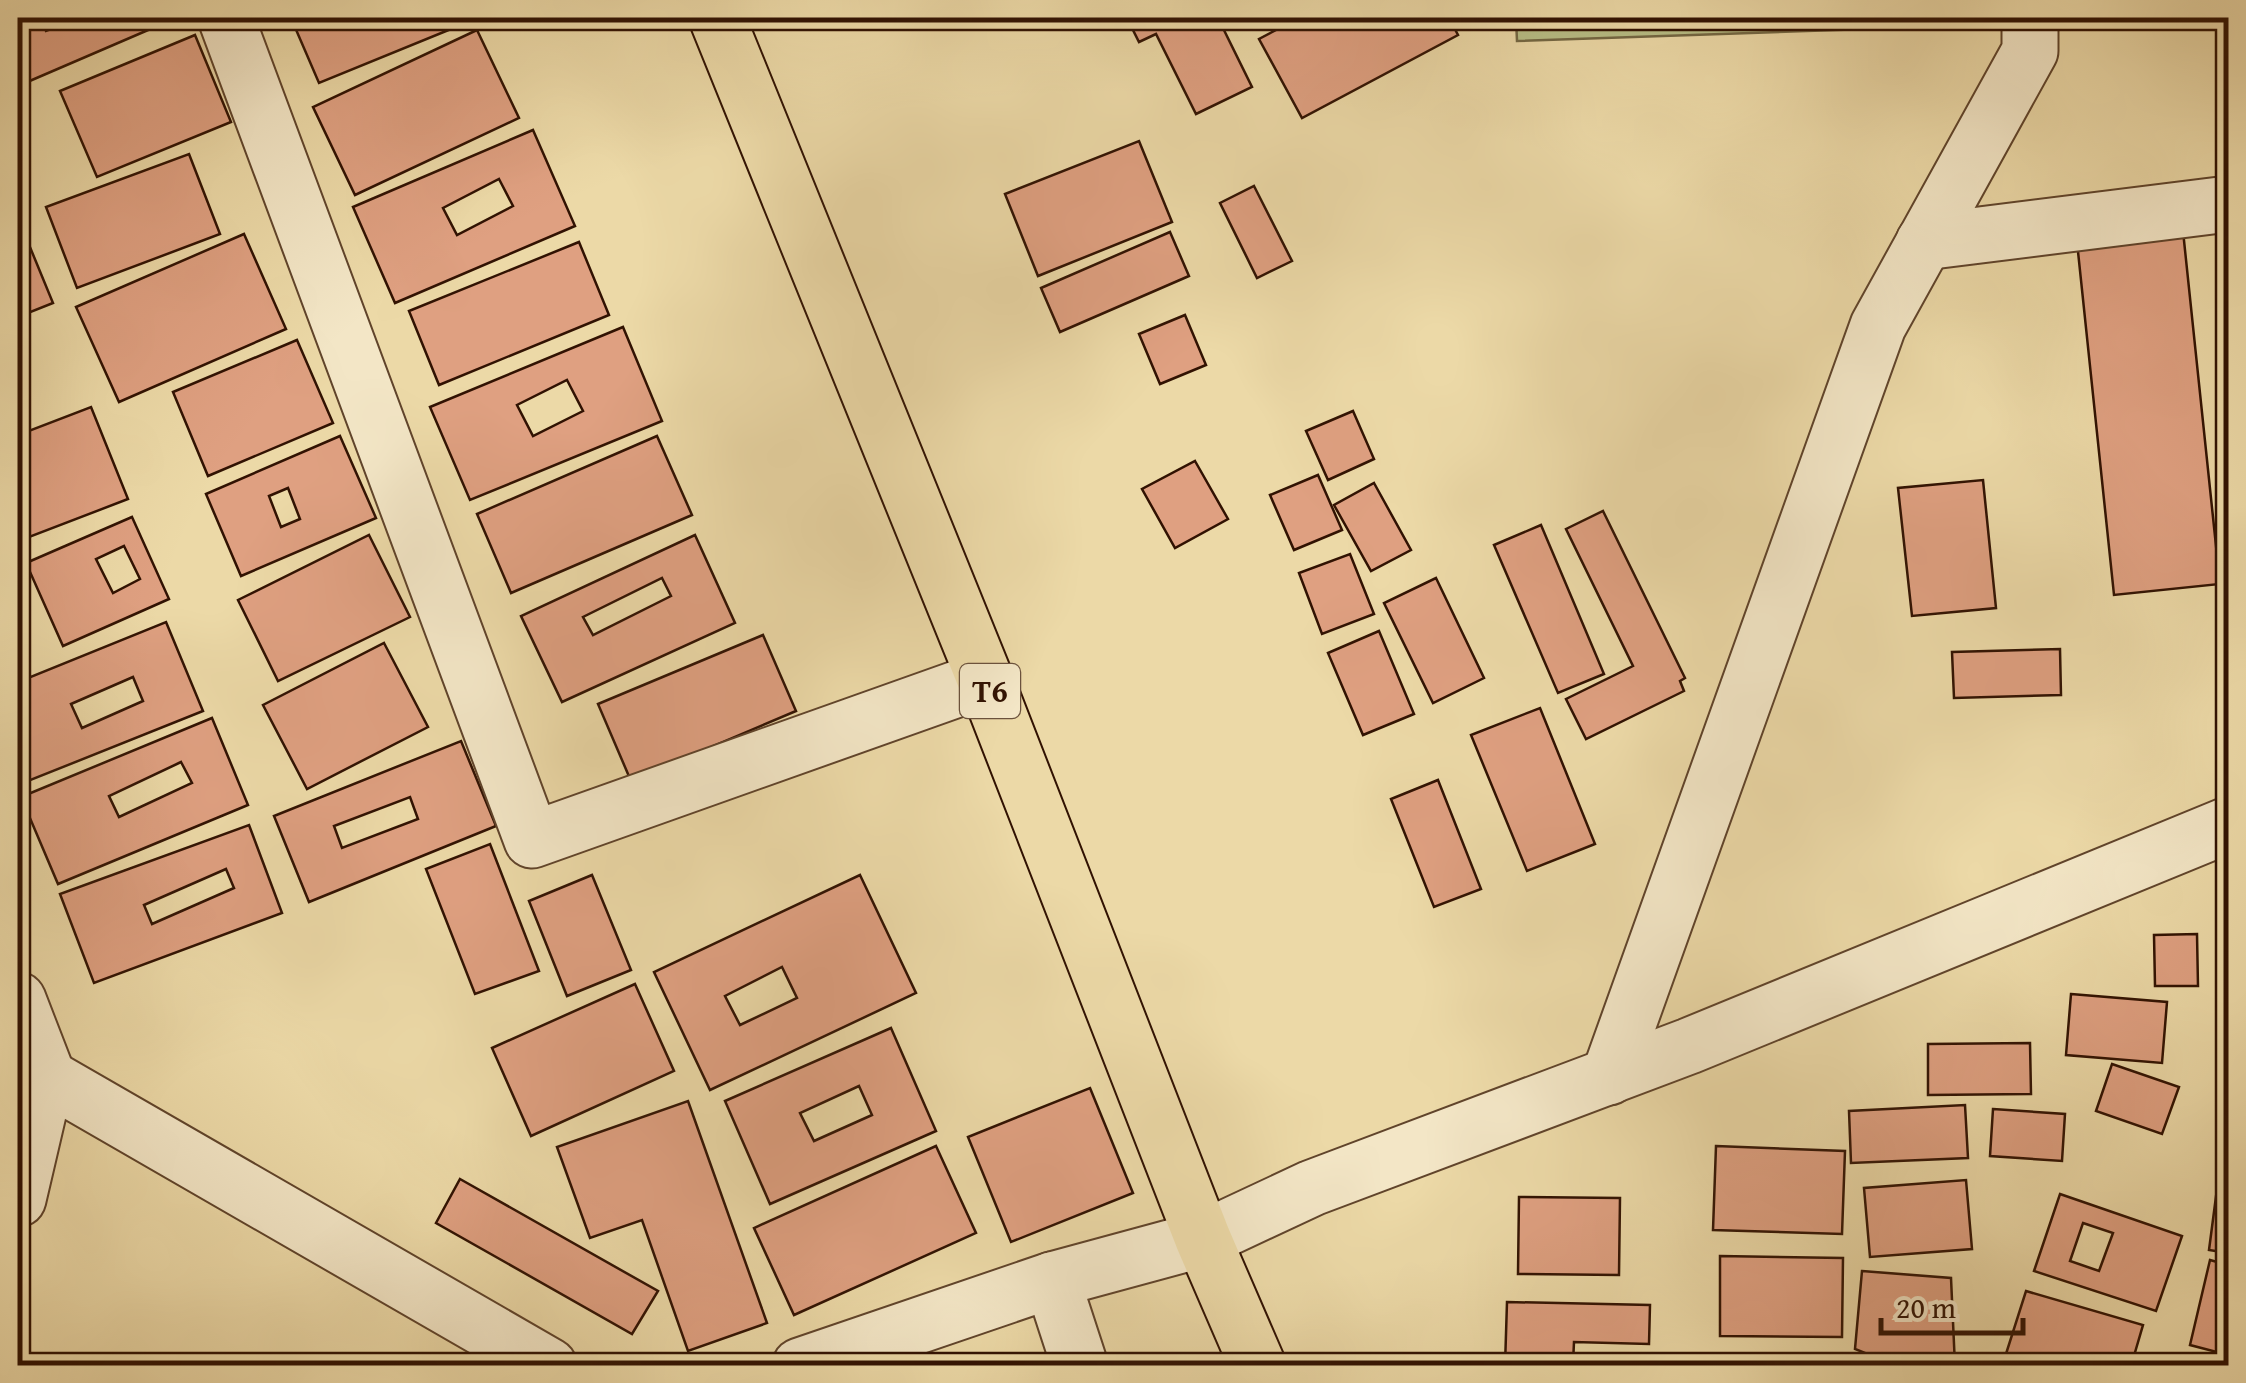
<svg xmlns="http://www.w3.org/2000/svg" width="2246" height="1383" font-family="'Gentium Book Plus',serif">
	<rect width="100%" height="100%" fill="#ecd9a7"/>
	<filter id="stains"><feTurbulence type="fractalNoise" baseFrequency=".002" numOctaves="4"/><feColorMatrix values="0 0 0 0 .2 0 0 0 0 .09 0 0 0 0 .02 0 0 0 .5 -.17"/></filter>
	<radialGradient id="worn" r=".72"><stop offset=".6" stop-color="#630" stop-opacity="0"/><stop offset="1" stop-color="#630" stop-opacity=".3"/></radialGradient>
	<path fill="#b8bf87" stroke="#746844" stroke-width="2.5" d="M 1516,18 L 2012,18 L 2012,24 L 1517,41 Z"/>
	<g fill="#dfa081" stroke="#311202" stroke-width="2.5" fill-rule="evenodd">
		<path d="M 18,18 L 41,18 L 46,31 L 81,18 L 176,18 L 18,86 Z"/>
		<path d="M 291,18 L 354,18 L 357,24 L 374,18 L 478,18 L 319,83 Z"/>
		<path d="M 1127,18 L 1218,18 L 1252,87 L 1196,114 L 1156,34 L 1139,42 Z"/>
		<path d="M 1291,18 L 1449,18 L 1458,35 L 1302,118 L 1259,39 L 1293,21 Z"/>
		<path d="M 477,30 L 519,118 L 355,195 L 313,107 Z"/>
		<path d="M 195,35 L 231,122 L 97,177 L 60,91 Z"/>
		<path d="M 533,130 L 575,226 L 395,303 L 353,207 ZM 499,179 L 513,206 L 457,235 L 443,208 Z"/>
		<path d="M 1139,141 L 1172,222 L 1038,276 L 1005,194 Z"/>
		<path d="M 189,154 L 220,234 L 77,288 L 46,207 Z"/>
		<path d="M 1254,186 L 1292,261 L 1257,278 L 1220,203 Z"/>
		<path d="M 18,218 L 53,303 L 18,317 Z"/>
		<path d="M 2183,231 L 2220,584 L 2114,595 L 2077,242 Z"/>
		<path d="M 1170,232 L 1189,276 L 1060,332 L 1041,288 Z"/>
		<path d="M 244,234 L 286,329 L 119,402 L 76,307 Z"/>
		<path d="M 579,242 L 609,315 L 439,385 L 409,311 Z"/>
		<path d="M 1185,315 L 1206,365 L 1160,384 L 1139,334 Z"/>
		<path d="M 623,327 L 662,421 L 470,500 L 430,407 ZM 567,380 L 583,411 L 533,436 L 517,405 Z"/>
		<path d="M 297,340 L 333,423 L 208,476 L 173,392 Z"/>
		<path d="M 91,407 L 128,499 L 24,539 L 18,523 L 18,435 Z"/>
		<path d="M 1353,411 L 1374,459 L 1328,480 L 1306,431 Z"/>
		<path d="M 340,436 L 376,518 L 241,576 L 206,494 ZM 288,488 L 300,519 L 281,527 L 269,496 Z"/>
		<path d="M 657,436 L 692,515 L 511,593 L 477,514 Z"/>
		<path d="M 1195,461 L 1228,519 L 1175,548 L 1142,489 Z"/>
		<path d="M 1318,475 L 1342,530 L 1294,550 L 1270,495 Z"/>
		<path d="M 1983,480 L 1996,608 L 1912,616 L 1898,488 Z"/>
		<path d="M 1374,483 L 1411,550 L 1371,571 L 1334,505 Z"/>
		<path d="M 1603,511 L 1685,678 L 1680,681 L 1684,691 L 1586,739 L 1566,699 L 1633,666 L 1566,529 Z"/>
		<path d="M 132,517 L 169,599 L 63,646 L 26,563 ZM 124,546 L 140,579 L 113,593 L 96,559 Z"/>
		<path d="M 1541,525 L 1604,674 L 1558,693 L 1494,545 Z"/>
		<path d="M 369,535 L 410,617 L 278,681 L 238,600 Z"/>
		<path d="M 695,535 L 735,623 L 562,702 L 521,616 ZM 662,578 L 671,596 L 593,635 L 583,617 Z"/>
		<path d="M 1350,554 L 1374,614 L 1322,634 L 1299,573 Z"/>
		<path d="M 1436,578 L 1484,678 L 1433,703 L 1384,603 Z"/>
		<path d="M 166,622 L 203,711 L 23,783 L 18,771 L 18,682 ZM 133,677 L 143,701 L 82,728 L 71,704 Z"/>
		<path d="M 1379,631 L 1414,714 L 1363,735 L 1328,653 Z"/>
		<path d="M 763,635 L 796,711 L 631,781 L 598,704 Z"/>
		<path d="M 384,643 L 428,727 L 307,789 L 263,705 Z"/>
		<path d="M 2060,649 L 2061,695 L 1954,698 L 1952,652 Z"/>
		<path d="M 1540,708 L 1595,844 L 1527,871 L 1471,735 Z"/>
		<path d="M 212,718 L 248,805 L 58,884 L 21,797 ZM 181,762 L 192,783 L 119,817 L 109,796 Z"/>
		<path d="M 461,741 L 496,826 L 309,902 L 274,816 ZM 410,797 L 418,819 L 342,848 L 334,826 Z"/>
		<path d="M 1438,780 L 1481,889 L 1434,907 L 1391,799 Z"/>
		<path d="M 249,825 L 282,913 L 94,983 L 60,894 ZM 226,869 L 234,888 L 152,924 L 144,905 Z"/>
		<path d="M 490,844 L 539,971 L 475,994 L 426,869 Z"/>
		<path d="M 592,875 L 631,970 L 567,996 L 529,901 Z"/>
		<path d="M 860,875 L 916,993 L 710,1090 L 654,972 ZM 782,967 L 797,998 L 740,1025 L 725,996 Z"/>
		<path d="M 2197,934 L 2198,986 L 2155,986 L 2154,935 Z"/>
		<path d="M 635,984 L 674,1071 L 531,1136 L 492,1048 Z"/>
		<path d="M 2071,994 L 2167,1002 L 2162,1063 L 2066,1055 Z"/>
		<path d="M 891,1028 L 936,1131 L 770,1204 L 725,1101 ZM 859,1086 L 872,1115 L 814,1141 L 800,1113 Z"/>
		<path d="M 2030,1043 L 2031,1094 L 1928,1095 L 1928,1044 Z"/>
		<path d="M 2112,1064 L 2179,1087 L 2162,1134 L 2096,1111 Z"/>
		<path d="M 1090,1088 L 1133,1193 L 1011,1242 L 968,1137 Z"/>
		<path d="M 688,1101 L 767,1323 L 688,1351 L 642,1220 L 590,1238 L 557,1147 Z"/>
		<path d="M 1965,1105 L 1968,1158 L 1851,1163 L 1849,1111 Z"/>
		<path d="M 1993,1109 L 2065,1114 L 2062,1161 L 1990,1156 Z"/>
		<path d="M 2226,1120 L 2228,1120 L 2228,1253 L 2209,1250 Z"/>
		<path d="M 936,1146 L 976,1233 L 794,1315 L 754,1228 Z"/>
		<path d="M 1716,1146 L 1845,1151 L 1842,1234 L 1713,1230 Z"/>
		<path d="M 460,1179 L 658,1291 L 632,1334 L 436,1223 Z"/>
		<path d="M 1966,1180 L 1972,1249 L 1870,1257 L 1864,1188 Z"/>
		<path d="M 2060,1194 L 2182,1236 L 2156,1311 L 2034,1271 ZM 2083,1223 L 2113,1233 L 2099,1271 L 2070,1261 Z"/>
		<path d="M 1519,1197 L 1620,1198 L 1619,1275 L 1518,1274 Z"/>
		<path d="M 1720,1256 L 1843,1258 L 1842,1337 L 1720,1336 Z"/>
		<path d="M 2210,1260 L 2228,1265 L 2228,1355 L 2190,1345 Z"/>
		<path d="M 1862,1271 L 1951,1278 L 1955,1366 L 1892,1364 L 1855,1349 Z"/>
		<path d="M 2026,1291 L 2143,1325 L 2131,1366 L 2033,1366 L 2005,1357 Z"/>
		<path d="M 1507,1302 L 1650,1305 L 1649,1344 L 1574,1342 L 1573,1364 L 1628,1366 L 1505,1366 Z"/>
		<path d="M 18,1356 L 55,1366 L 18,1366 Z"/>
		<path d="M 1864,1356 L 1865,1366 L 1743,1366 L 1743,1357 Z"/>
		<path d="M 2188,1356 L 2226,1366 L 2186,1366 Z"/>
	</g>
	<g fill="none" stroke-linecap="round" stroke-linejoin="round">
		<g stroke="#60442b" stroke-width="59">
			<g id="minor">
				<path d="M 226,18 L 532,840 L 985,679"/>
				<path d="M 1924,242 L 2228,204"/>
				<path d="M 18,1000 L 47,1075 L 18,1199"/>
				<path d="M 18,1060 L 549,1366"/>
				<path d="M 1609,1077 L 1878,326 L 2030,51 L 2030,18"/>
				<path d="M 1052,1280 L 1080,1366"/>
				<path d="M 800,1366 L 1052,1280 L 1203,1239 L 1312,1188 L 1689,1046 L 2228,825"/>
			</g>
		</g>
		<g stroke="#311202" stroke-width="59">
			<path id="highway" d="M 717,18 L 985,679 L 1203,1239 L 1258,1366"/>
		</g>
		<use href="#minor" stroke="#f3e6c6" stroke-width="55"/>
		<use href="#highway" stroke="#ecd9a7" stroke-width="55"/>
	</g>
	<g text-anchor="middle" stroke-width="10" stroke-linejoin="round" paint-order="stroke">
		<rect fill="#f3e6c6" stroke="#6b523d" stroke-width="2.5" x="960" y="664" width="60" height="54" rx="8"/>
		<g font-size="32" font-weight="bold" fill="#311202">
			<text x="990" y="702">T6</text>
		</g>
	</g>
	<rect width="2246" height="1383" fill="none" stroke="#ecd9a7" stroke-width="60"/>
	<rect x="20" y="20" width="2206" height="1343" fill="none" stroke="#311202" stroke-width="5"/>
	<rect x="30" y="30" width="2186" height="1323" fill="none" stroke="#311202" stroke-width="2.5"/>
	<path d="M1881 1318v15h142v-15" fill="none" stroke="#311202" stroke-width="5"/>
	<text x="1896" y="1318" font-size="30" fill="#311202" stroke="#f3e6c6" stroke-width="8" paint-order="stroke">20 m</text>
	<rect width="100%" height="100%" filter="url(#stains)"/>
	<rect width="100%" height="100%" fill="url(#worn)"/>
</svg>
